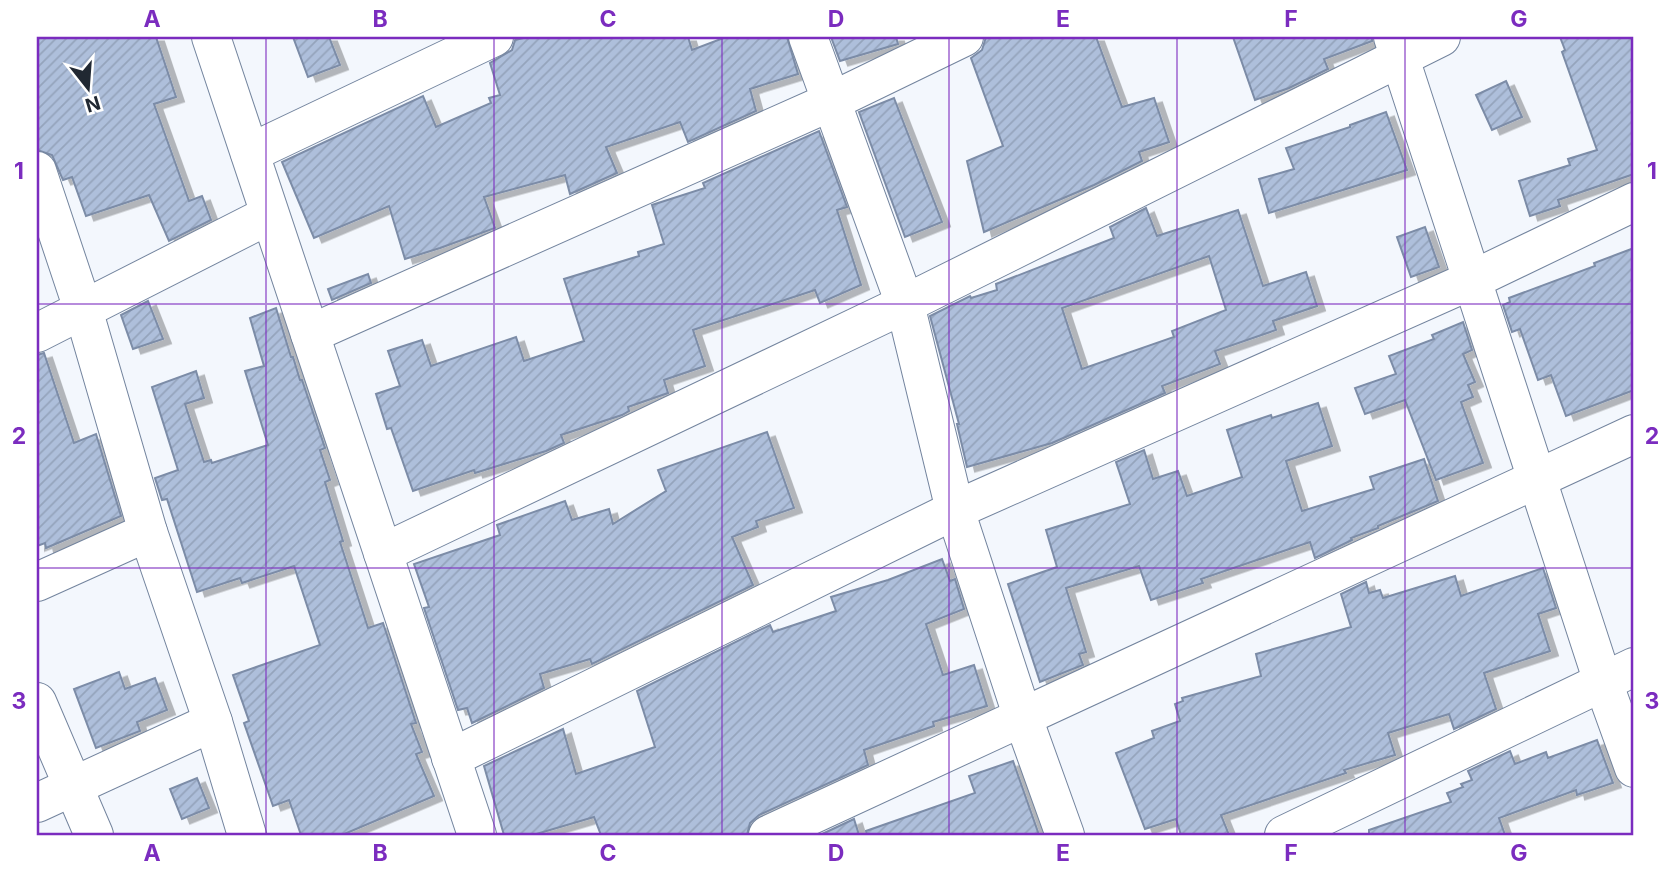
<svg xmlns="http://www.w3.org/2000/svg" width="1671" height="872" font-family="Inter,sans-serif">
	<defs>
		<pattern id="building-hatch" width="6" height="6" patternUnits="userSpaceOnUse" patternTransform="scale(1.75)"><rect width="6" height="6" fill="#aebfdb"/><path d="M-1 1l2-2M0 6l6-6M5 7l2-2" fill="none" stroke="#95a4bc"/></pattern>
		<filter id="shadow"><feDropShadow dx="8" dy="4.5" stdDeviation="0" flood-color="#0004"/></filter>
	</defs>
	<rect width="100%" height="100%" fill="#f3f7fd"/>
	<g fill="url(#building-hatch)" stroke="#7c8ca7" stroke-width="2" fill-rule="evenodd" filter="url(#shadow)">
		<path d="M 37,37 L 156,37 L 176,97 L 154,104 L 189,201 L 202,196 L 211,220 L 169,241 L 149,195 L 86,216 L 72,177 L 63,180 L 52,155 L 37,150 Z"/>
		<path d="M 293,37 L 329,37 L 340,65 L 308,77 Z"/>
		<path d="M 528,37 L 688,37 L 692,50 L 726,37 L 787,37 L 798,74 L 750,89 L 756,111 L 688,142 L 680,122 L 606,147 L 617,173 L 570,194 L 565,175 L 484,197 L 495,228 L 440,248 L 405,259 L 389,206 L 314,238 L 282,162 L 423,96 L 436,127 L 491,103 L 489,98 L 500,95 L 490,63 L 512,50 L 515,40 Z"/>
		<path d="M 831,37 L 896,37 L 898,44 L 840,61 Z"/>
		<path d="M 986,37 L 1096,37 L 1122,107 L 1154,98 L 1169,142 L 1139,152 L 1142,161 L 1094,185 L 984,232 L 967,161 L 1003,146 L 971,58 L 982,50 Z"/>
		<path d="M 1233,37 L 1372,37 L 1372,41 L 1324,59 L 1328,69 L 1289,88 L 1255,100 Z"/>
		<path d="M 1560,37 L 1634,37 L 1634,174 L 1558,200 L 1560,206 L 1530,216 L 1519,181 L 1570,165 L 1568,159 L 1597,150 L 1562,52 L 1565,50 Z"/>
		<path d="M 1506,81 L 1522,117 L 1492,130 L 1476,95 Z"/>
		<path d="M 894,98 L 942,222 L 905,237 L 859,112 Z"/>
		<path d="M 1386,112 L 1407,170 L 1269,213 L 1259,179 L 1294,169 L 1286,148 L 1350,127 L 1350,125 Z"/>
		<path d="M 819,131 L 847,207 L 837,210 L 861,285 L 820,303 L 815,290 L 693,330 L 705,366 L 664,380 L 668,393 L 628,407 L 629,411 L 622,415 L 561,435 L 564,443 L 546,451 L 475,473 L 474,470 L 413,491 L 391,428 L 387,429 L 376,394 L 400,386 L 388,351 L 422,340 L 431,366 L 516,337 L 524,361 L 584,341 L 564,279 L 639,256 L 638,252 L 664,244 L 652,205 L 705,188 L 703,183 Z"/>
		<path d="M 1146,208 L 1157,236 L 1238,210 L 1263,286 L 1306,272 L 1317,306 L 1273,321 L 1276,330 L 1215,351 L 1220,364 L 1162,386 L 1165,393 L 1052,443 L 967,467 L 957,424 L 959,424 L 930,316 L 970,296 L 971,298 L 997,290 L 996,284 L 1114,238 L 1110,227 ZM 1209,256 L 1226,310 L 1172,331 L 1174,337 L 1082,369 L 1062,308 Z"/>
		<path d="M 1425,227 L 1439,267 L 1411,277 L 1397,237 Z"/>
		<path d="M 1634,248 L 1634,390 L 1566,416 L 1551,375 L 1538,380 L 1520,329 L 1512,332 L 1503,305 L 1510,302 L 1509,298 L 1595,266 L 1594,263 Z"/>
		<path d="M 368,274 L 371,283 L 332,300 L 328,289 Z"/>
		<path d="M 148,301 L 163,339 L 133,349 L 121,315 Z"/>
		<path d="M 276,308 L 291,357 L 293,357 L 300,380 L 302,380 L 325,448 L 320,450 L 330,480 L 325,482 L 343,541 L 340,542 L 368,628 L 383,623 L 416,723 L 411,724 L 422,752 L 416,754 L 434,796 L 342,835 L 301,835 L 289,800 L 273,806 L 244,723 L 249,721 L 233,675 L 320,645 L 294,566 L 242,583 L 240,578 L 197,592 L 167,499 L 162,500 L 155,478 L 178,470 L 152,387 L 196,371 L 204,398 L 185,404 L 204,462 L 211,460 L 212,463 L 268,445 L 245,371 L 264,366 L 250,318 Z"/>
		<path d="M 1463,322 L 1472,350 L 1463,354 L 1475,382 L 1468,385 L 1473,397 L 1461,402 L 1483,463 L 1436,480 L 1405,400 L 1365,414 L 1355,388 L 1396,374 L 1389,356 L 1434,339 L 1432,335 Z"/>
		<path d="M 44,353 L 74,443 L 96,434 L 121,516 L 46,548 L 45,543 L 37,546 L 37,355 Z"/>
		<path d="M 1318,403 L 1332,446 L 1286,461 L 1302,511 L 1374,489 L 1370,477 L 1424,459 L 1438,501 L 1378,526 L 1378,528 L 1351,538 L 1352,540 L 1315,558 L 1310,542 L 1201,579 L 1203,583 L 1151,600 L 1139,566 L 1066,588 L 1086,652 L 1079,654 L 1083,665 L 1040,682 L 1008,584 L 1057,567 L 1046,530 L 1130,504 L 1116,462 L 1144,450 L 1153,479 L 1178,471 L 1187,496 L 1242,477 L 1227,430 L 1271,415 L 1272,418 Z"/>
		<path d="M 767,432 L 794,508 L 756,521 L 758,527 L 732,537 L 753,585 L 592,664 L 590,659 L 540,674 L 544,688 L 472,723 L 467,708 L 458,710 L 424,608 L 429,607 L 414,564 L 500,535 L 497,525 L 565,501 L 572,520 L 609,509 L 613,524 L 666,491 L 658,470 Z"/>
		<path d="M 942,559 L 950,581 L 955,579 L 964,609 L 926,624 L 943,675 L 974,665 L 987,706 L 933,722 L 934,726 L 864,750 L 868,765 L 759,815 L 750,823 L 747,835 L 601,835 L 594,817 L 533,835 L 504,835 L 484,766 L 563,729 L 576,774 L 655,747 L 637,691 L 770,625 L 773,632 L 836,611 L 831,597 L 888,580 Z"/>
		<path d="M 1543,568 L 1556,608 L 1538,614 L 1550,651 L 1484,673 L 1496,709 L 1454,729 L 1449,714 L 1388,733 L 1395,755 L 1344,770 L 1346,773 L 1221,815 L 1229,835 L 1181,835 L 1176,819 L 1145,829 L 1116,753 L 1154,738 L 1152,731 L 1180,721 L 1175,704 L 1183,701 L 1182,698 L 1261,676 L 1256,654 L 1351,627 L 1341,594 L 1366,582 L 1369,593 L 1380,590 L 1383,598 L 1455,576 L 1461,596 Z"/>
		<path d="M 119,672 L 125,689 L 155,678 L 167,710 L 137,722 L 140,731 L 96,748 L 74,689 Z"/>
		<path d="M 1597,740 L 1613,783 L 1577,795 L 1576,790 L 1499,818 L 1505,835 L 1369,835 L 1369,830 L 1451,802 L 1447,793 L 1463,787 L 1461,784 L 1472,780 L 1468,771 L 1510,751 L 1515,764 L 1546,752 L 1548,758 Z"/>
		<path d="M 1013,761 L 1039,835 L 867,835 L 866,831 L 975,793 L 969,776 Z"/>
		<path d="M 197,778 L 209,808 L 182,819 L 170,789 Z"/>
		<path d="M 854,819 L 859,835 L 820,835 Z"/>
	</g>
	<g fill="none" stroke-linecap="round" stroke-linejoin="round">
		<g stroke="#73849e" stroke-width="40">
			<g id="minor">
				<path d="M 211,37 L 477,835"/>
				<path d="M 808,37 L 905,304 L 955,510 L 1023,718 L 1065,835"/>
				<path d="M 1393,37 L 1603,682 L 1634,768"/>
				<path d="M 250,153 L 494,37"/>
				<path d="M 37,171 L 83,309 L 148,532 L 213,722 L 247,835"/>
				<path d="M 37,333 L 269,215"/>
				<path d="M 310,334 L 830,102 L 964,37"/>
				<path d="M 383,553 L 905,304 L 1441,37"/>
				<path d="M 37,582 L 148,532"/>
				<path d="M 37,702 L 94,835"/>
				<path d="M 451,758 L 955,510 L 1472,280 L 1634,202"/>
				<path d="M 37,803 L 213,722"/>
				<path d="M 768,835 L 1634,434"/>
				<path d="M 1284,835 L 1634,667"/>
			</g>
		</g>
		<use href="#minor" stroke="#fff" stroke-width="38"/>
	</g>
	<path fill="none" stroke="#7b2cbf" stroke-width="2" stroke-opacity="0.55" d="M 266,37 L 266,835M 494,37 L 494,835M 722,37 L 722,835M 949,37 L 949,835M 1177,37 L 1177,835M 1405,37 L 1405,835M 37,304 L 1634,304M 37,568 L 1634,568"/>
	<rect width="1671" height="872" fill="none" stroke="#ffffff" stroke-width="77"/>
	<g transform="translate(88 88) rotate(163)" stroke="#ffffff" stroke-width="5" paint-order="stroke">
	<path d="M0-5L12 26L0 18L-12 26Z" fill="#212832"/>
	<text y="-10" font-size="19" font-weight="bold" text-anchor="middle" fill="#212832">N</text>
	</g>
	<rect x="38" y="38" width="1594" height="796" fill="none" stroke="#7b2cbf" stroke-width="2.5"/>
	<g font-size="23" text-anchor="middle" font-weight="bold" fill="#7b2cbf">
		<text x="152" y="27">A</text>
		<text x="380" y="27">B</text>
		<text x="608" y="27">C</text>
		<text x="836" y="27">D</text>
		<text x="1063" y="27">E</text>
		<text x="1291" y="27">F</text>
		<text x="1519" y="27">G</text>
		<text x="19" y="179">1</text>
		<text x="1652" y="179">1</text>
		<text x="19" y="444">2</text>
		<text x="1652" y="444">2</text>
		<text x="19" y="709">3</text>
		<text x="1652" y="709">3</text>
		<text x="152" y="861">A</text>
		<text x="380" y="861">B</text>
		<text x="608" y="861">C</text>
		<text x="836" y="861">D</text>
		<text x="1063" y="861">E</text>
		<text x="1291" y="861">F</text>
		<text x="1519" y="861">G</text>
	</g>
</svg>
